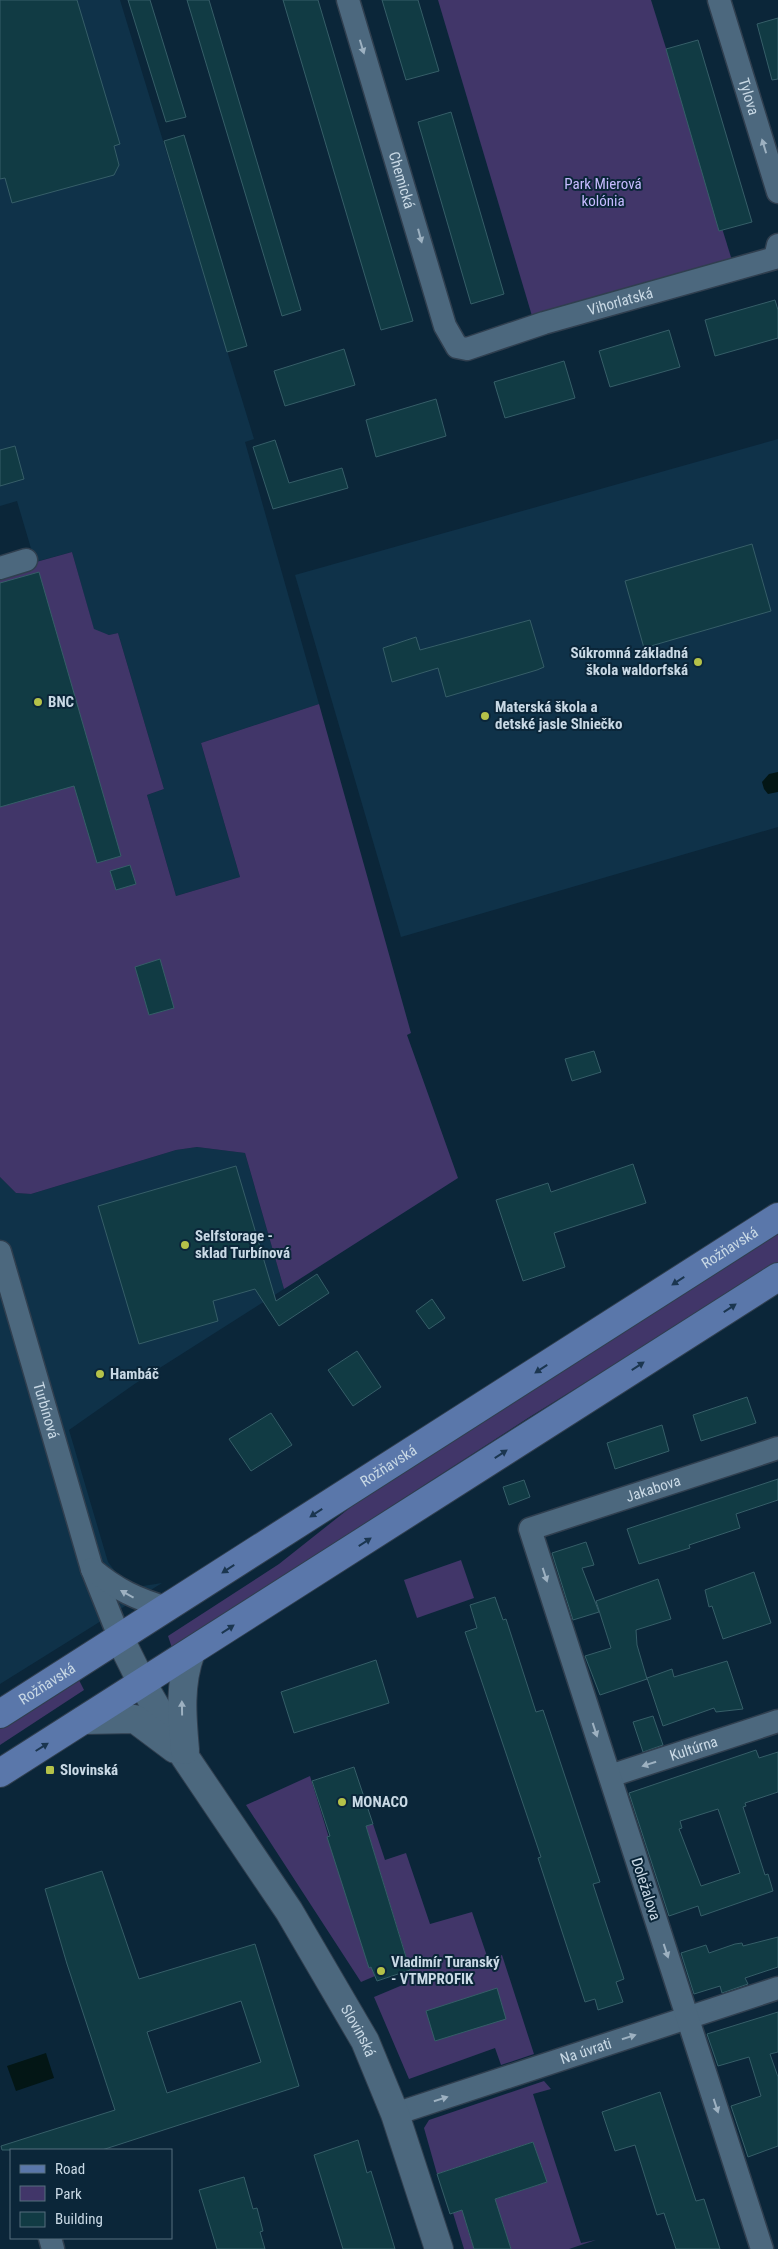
<svg xmlns="http://www.w3.org/2000/svg" width="778" height="2249" font-family="'Roboto Condensed',sans-serif">
	<rect width="100%" height="100%" fill="#0b2639"/>
	<g fill="#0f3249">
		<path d="M 0,0 L 120,0 L 254,439 L 245,442 L 319,704 L 201,743 L 240,877 L 176,896 L 147,795 L 164,789 L 118,633 L 109,635 L 94,630 L 72,552 L 35,562 L 17,501 L 0,506 Z"/>
		<path d="M 778,439 L 778,827 L 401,937 L 295,575 Z"/>
		<path d="M 197,1147 L 245,1153 L 284,1289 L 136,1383 L 69,1430 L 108,1562 L 121,1579 L 137,1587 L 162,1583 L 0,1684 L 0,1177 L 16,1193 L 31,1194 L 176,1150 Z"/>
	</g>
	<g fill="#413669">
		<path d="M 438,0 L 651,0 L 735,270 L 535,326 Z"/>
		<path d="M 72,552 L 94,629 L 109,635 L 118,633 L 164,789 L 147,795 L 176,896 L 240,877 L 201,743 L 319,704 L 411,1033 L 407,1035 L 458,1178 L 284,1289 L 245,1153 L 197,1147 L 176,1150 L 31,1194 L 16,1193 L 0,1177 L 0,572 Z"/>
		<path d="M 778,1233 L 778,1263 L 528,1418 L 172,1648 L 168,1636 L 279,1564 L 361,1499 Z"/>
		<path d="M 461,1560 L 474,1598 L 417,1618 L 404,1580 Z"/>
		<path d="M 78,1678 L 84,1690 L 0,1745 L 0,1728 Z"/>
		<path d="M 310,1776 L 369,1968 L 371,1967 L 375,1976 L 361,1982 L 246,1805 Z"/>
		<path d="M 373,1824 L 385,1860 L 406,1853 L 430,1924 L 472,1912 L 488,1959 L 502,1955 L 534,2054 L 501,2065 L 495,2048 L 409,2079 L 374,1997 L 405,1984 L 401,1973 L 410,1969 L 366,1826 Z"/>
		<path d="M 544,2081 L 551,2089 L 533,2094 L 581,2243 L 596,2240 L 569,2249 L 511,2249 L 502,2221 L 467,2227 L 474,2249 L 464,2249 L 453,2213 L 547,2182 L 533,2142 L 437,2174 L 424,2128 L 429,2120 Z"/>
	</g>
	<g fill="#031615">
		<path d="M 778,772 L 778,792 L 768,794 L 764,789 L 762,782 L 769,774 Z"/>
		<path d="M 46,2053 L 54,2078 L 16,2091 L 7,2066 Z"/>
	</g>
	<g fill="#113b44" stroke="#365e68" fill-rule="evenodd">
		<path d="M 0,0 L 77,0 L 120,144 L 114,146 L 119,165 L 114,175 L 12,203 L 5,178 L 0,179 Z"/>
		<path d="M 128,0 L 150,0 L 186,117 L 166,122 Z"/>
		<path d="M 187,0 L 209,0 L 301,310 L 282,316 Z"/>
		<path d="M 283,0 L 318,0 L 413,321 L 381,330 Z"/>
		<path d="M 382,0 L 418,0 L 439,71 L 406,80 Z"/>
		<path d="M 778,18 L 778,79 L 772,80 L 757,24 Z"/>
		<path d="M 698,40 L 752,222 L 719,231 L 666,49 Z"/>
		<path d="M 451,112 L 504,294 L 471,304 L 418,122 Z"/>
		<path d="M 184,135 L 247,346 L 227,352 L 164,141 Z"/>
		<path d="M 775,300 L 778,310 L 778,338 L 715,356 L 705,320 Z"/>
		<path d="M 669,330 L 680,367 L 610,387 L 599,351 Z"/>
		<path d="M 344,349 L 355,385 L 285,406 L 274,371 Z"/>
		<path d="M 564,361 L 575,398 L 505,418 L 494,382 Z"/>
		<path d="M 436,399 L 446,436 L 376,457 L 366,420 Z"/>
		<path d="M 275,440 L 289,483 L 342,468 L 348,488 L 273,509 L 253,447 Z"/>
		<path d="M 15,446 L 24,479 L 0,486 L 0,450 Z"/>
		<path d="M 752,544 L 771,611 L 644,648 L 625,581 Z"/>
		<path d="M 39,572 L 121,856 L 97,863 L 74,786 L 0,807 L 0,583 Z"/>
		<path d="M 530,620 L 544,667 L 537,670 L 446,697 L 438,668 L 392,682 L 383,648 L 416,637 L 420,650 Z"/>
		<path d="M 130,865 L 136,884 L 116,890 L 110,871 Z"/>
		<path d="M 160,959 L 174,1008 L 149,1015 L 135,967 Z"/>
		<path d="M 594,1051 L 601,1072 L 572,1081 L 565,1059 Z"/>
		<path d="M 633,1164 L 646,1203 L 554,1233 L 565,1267 L 523,1281 L 496,1200 L 548,1183 L 551,1192 Z"/>
		<path d="M 236,1166 L 276,1301 L 317,1274 L 329,1293 L 279,1326 L 255,1289 L 213,1301 L 218,1321 L 139,1344 L 98,1206 Z"/>
		<path d="M 432,1299 L 445,1318 L 429,1329 L 416,1311 Z"/>
		<path d="M 357,1351 L 381,1387 L 353,1406 L 328,1370 Z"/>
		<path d="M 747,1397 L 756,1423 L 701,1441 L 693,1415 Z"/>
		<path d="M 271,1413 L 292,1445 L 251,1471 L 229,1439 Z"/>
		<path d="M 662,1425 L 669,1451 L 615,1469 L 607,1443 Z"/>
		<path d="M 778,1479 L 778,1500 L 736,1514 L 740,1528 L 689,1545 L 690,1548 L 639,1564 L 627,1529 Z"/>
		<path d="M 524,1480 L 530,1497 L 509,1505 L 503,1487 Z"/>
		<path d="M 586,1542 L 594,1565 L 582,1568 L 599,1612 L 573,1620 L 552,1553 Z"/>
		<path d="M 754,1572 L 771,1623 L 723,1639 L 712,1606 L 709,1607 L 705,1590 Z"/>
		<path d="M 658,1579 L 671,1619 L 636,1630 L 637,1645 L 647,1679 L 600,1695 L 585,1656 L 611,1648 L 596,1601 Z"/>
		<path d="M 495,1597 L 503,1620 L 506,1619 L 536,1712 L 543,1710 L 600,1882 L 593,1884 L 624,1979 L 616,1982 L 623,2002 L 598,2010 L 595,1999 L 585,2002 L 538,1858 L 541,1857 L 465,1632 L 477,1628 L 470,1605 Z"/>
		<path d="M 376,1660 L 389,1703 L 294,1733 L 281,1692 Z"/>
		<path d="M 727,1661 L 743,1709 L 716,1712 L 714,1708 L 663,1726 L 647,1678 L 672,1669 L 674,1677 Z"/>
		<path d="M 653,1716 L 663,1745 L 643,1752 L 633,1722 Z"/>
		<path d="M 756,1750 L 759,1758 L 778,1752 L 778,1792 L 745,1803 L 746,1806 L 743,1807 L 765,1875 L 768,1874 L 773,1891 L 701,1916 L 698,1906 L 669,1916 L 629,1793 ZM 718,1809 L 740,1873 L 701,1886 L 679,1829 L 682,1828 L 680,1821 Z"/>
		<path d="M 354,1767 L 373,1824 L 366,1826 L 410,1970 L 377,1981 L 371,1967 L 369,1968 L 327,1837 L 330,1836 L 312,1781 Z"/>
		<path d="M 102,1871 L 139,1979 L 255,1944 L 299,2086 L 102,2150 L 2,2150 L 1,2146 L 115,2110 L 67,1964 L 45,1889 ZM 241,2001 L 261,2062 L 167,2093 L 147,2032 Z"/>
		<path d="M 778,1937 L 778,1967 L 745,1978 L 748,1984 L 722,1993 L 720,1986 L 694,1994 L 681,1953 L 706,1945 L 709,1953 L 735,1944 L 742,1943 L 743,1946 Z"/>
		<path d="M 497,1988 L 506,2019 L 435,2041 L 426,2011 Z"/>
		<path d="M 778,2012 L 778,2052 L 770,2054 L 778,2077 L 778,2146 L 748,2157 L 731,2106 L 761,2096 L 749,2057 L 718,2066 L 707,2034 Z"/>
		<path d="M 660,2092 L 696,2201 L 704,2199 L 720,2249 L 676,2249 L 664,2213 L 657,2215 L 635,2145 L 615,2151 L 602,2112 Z"/>
		<path d="M 358,2140 L 367,2173 L 371,2171 L 395,2249 L 343,2249 L 314,2155 Z"/>
		<path d="M 533,2142 L 547,2182 L 495,2199 L 511,2249 L 474,2249 L 462,2210 L 450,2214 L 437,2174 Z"/>
		<path d="M 244,2177 L 253,2209 L 257,2208 L 263,2231 L 260,2232 L 265,2249 L 217,2249 L 199,2190 Z"/>
	</g>
	<g fill="none" stroke-linecap="round" stroke-linejoin="round">
		<g stroke="#303f4f" stroke-width="25">
			<g id="minor">
				<path id="s1" d="M 348,0 L 445,326 L 457,347 L 467,349 L 544,323 L 775,258 L 778,245"/>
				<path id="s2" d="M 719,0 L 778,192"/>
				<path d="M 0,568 L 26,560"/>
				<path id="s3" d="M 0,1252 L 92,1569 L 120,1639"/>
				<path d="M 92,1569 C 117,1590 137,1599 167,1608"/>
				<path id="s4" d="M 610,1776 L 778,1721"/>
				<path id="s5" d="M 395,2114 L 778,1988"/>
				<path d="M 50,2238 L 53,2249"/>
				<path id="s6" d="M 762,2249 L 530,1529 L 778,1448"/>
			</g>
		</g>
		<g stroke="#303f4f" stroke-width="30">
			<g id="tertiary">
				<path id="s7" d="M 120,1639 L 142,1683 L 185,1757 L 289,1911 L 365,2041 L 395,2114 L 439,2249"/>
				<path d="M 84,1720 L 135,1719 L 175,1749"/>
				<path d="M 185,1750 C 182,1717 179,1684 191,1652"/>
			</g>
		</g>
		<g stroke="#303f4f" stroke-width="30">
			<g id="primary">
				<path id="s8" d="M 0,1714 L 778,1217"/>
				<path d="M 0,1773 L 778,1277"/>
			</g>
		</g>
		<use href="#minor" stroke="#4c687e" stroke-width="22"/>
		<use href="#tertiary" stroke="#4c687e" stroke-width="28"/>
		<use href="#primary" stroke="#5a77aa" stroke-width="28"/>
	</g>
	<defs><path id="oneway-solid" d="M-6-.8H1V-3.2L6.5 0L1 3.2V.8H-6Z" transform="scale(1.25)"/></defs>
	<g fill="#9db1c1">
		<use href="#oneway-solid" transform="translate(362 47) rotate(73)"/>
		<use href="#oneway-solid" transform="translate(764 146) rotate(-107)"/>
		<use href="#oneway-solid" transform="translate(420 236) rotate(75)"/>
		<use href="#oneway-solid" transform="translate(545 1575) rotate(72)"/>
		<use href="#oneway-solid" transform="translate(127 1594) rotate(-151)"/>
		<use href="#oneway-solid" transform="translate(182 1708) rotate(-91)"/>
		<use href="#oneway-solid" transform="translate(595 1730) rotate(72)"/>
		<use href="#oneway-solid" transform="translate(649 1764) rotate(162)"/>
		<use href="#oneway-solid" transform="translate(666 1951) rotate(72)"/>
		<use href="#oneway-solid" transform="translate(629 2037) rotate(-18)"/>
		<use href="#oneway-solid" transform="translate(441 2099) rotate(-18)"/>
		<use href="#oneway-solid" transform="translate(716 2106) rotate(72)"/>
	</g>
	<g fill="#1b3650">
		<use href="#oneway-solid" transform="translate(678 1281) rotate(147)"/>
		<use href="#oneway-solid" transform="translate(730 1308) rotate(-33)"/>
		<use href="#oneway-solid" transform="translate(638 1366) rotate(-33)"/>
		<use href="#oneway-solid" transform="translate(541 1369) rotate(147)"/>
		<use href="#oneway-solid" transform="translate(501 1454) rotate(-33)"/>
		<use href="#oneway-solid" transform="translate(316 1513) rotate(147)"/>
		<use href="#oneway-solid" transform="translate(365 1542) rotate(-33)"/>
		<use href="#oneway-solid" transform="translate(228 1569) rotate(147)"/>
		<use href="#oneway-solid" transform="translate(228 1629) rotate(-33)"/>
		<use href="#oneway-solid" transform="translate(42 1747) rotate(-32)"/>
	</g>
	<g fill="#b5c249" stroke="#0b2639" stroke-width="2">
		<circle cx="698" cy="662" r="5"/>
		<circle cx="38" cy="702" r="5"/>
		<circle cx="485" cy="716" r="5"/>
		<circle cx="185" cy="1245" r="5"/>
		<circle cx="100" cy="1374" r="5"/>
		<rect x="45" y="1765" width="10" height="10" rx="2.5"/>
		<circle cx="342" cy="1802" r="5"/>
		<circle cx="381" cy="1971" r="5"/>
	</g>
	<g text-anchor="middle" stroke-width="4" stroke-linejoin="round" paint-order="stroke">
		<g font-size="15" fill="#c9d9e5" stroke="#0b2639">
			<text dy="5" stroke="none"><textPath href="#s2" startOffset="101">Tylova</textPath></text>
			<text dy="5" stroke="none"><textPath href="#s1" startOffset="188">Chemická</textPath></text>
			<text dy="5" stroke="none"><textPath href="#s1" startOffset="535">Vihorlatská</textPath></text>
			<text dy="5" stroke="none"><textPath href="#s8" startOffset="866">Rožňavská</textPath></text>
			<text dy="5" stroke="none"><textPath href="#s3" startOffset="165">Turbínová</textPath></text>
			<text dy="5" stroke="none"><textPath href="#s8" startOffset="461">Rožňavská</textPath></text>
			<text dy="5" stroke="none"><textPath href="#s6" startOffset="886">Jakabova</textPath></text>
			<text dy="5" stroke="none"><textPath href="#s8" startOffset="56">Rožňavská</textPath></text>
			<text dy="5" stroke="none"><textPath href="#s4" startOffset="88">Kultúrna</textPath></text>
			<text transform="translate(646 1889) rotate(72)" y="5">Doležalova</text>
			<text dy="5" stroke="none"><textPath href="#s7" startOffset="459">Slovinská</textPath></text>
			<text dy="5" stroke="none"><textPath href="#s5" startOffset="201">Na úvrati</textPath></text>
		</g>
		<g font-size="15" fill="#c6bbff" stroke="#0b2639">
			<text x="603" y="189">Park Mierová<tspan x="603" dy="17">kolónia</tspan></text>
		</g>
		<g font-size="15" font-weight="bold" fill="#c9d9e5" stroke="#0b2639" text-anchor="start">
			<text x="688" y="658" text-anchor="end">Súkromná základná<tspan x="688" dy="17">škola waldorfská</tspan></text>
			<text x="48" y="707">BNC</text>
			<text x="495" y="712">Materská škola a<tspan x="495" dy="17">detské jasle Slniečko</tspan></text>
			<text x="195" y="1241">Selfstorage -<tspan x="195" dy="17">sklad Turbínová</tspan></text>
			<text x="110" y="1379">Hambáč</text>
			<text x="60" y="1775">Slovinská</text>
			<text x="352" y="1807">MONACO</text>
			<text x="391" y="1967">Vladimír Turanský<tspan x="391" dy="17">- VTMPROFIK</tspan></text>
		</g>
	</g>
	<rect x="10" y="2149" width="162" height="90" fill="#0b2639" stroke="#576e7e"/>
	<rect x="20" y="2165" width="25" height="8" fill="#5a77aa" stroke="#576e7e"/>
	<text x="55" y="2174" font-size="15" fill="#c9d9e5">Road</text>
	<rect x="20" y="2186" width="25" height="15" fill="#413669" stroke="#576e7e"/>
	<text x="55" y="2199" font-size="15" fill="#c9d9e5">Park</text>
	<rect x="20" y="2212" width="25" height="15" fill="#113b44" stroke="#576e7e"/>
	<text x="55" y="2224" font-size="15" fill="#c9d9e5">Building</text>
</svg>
